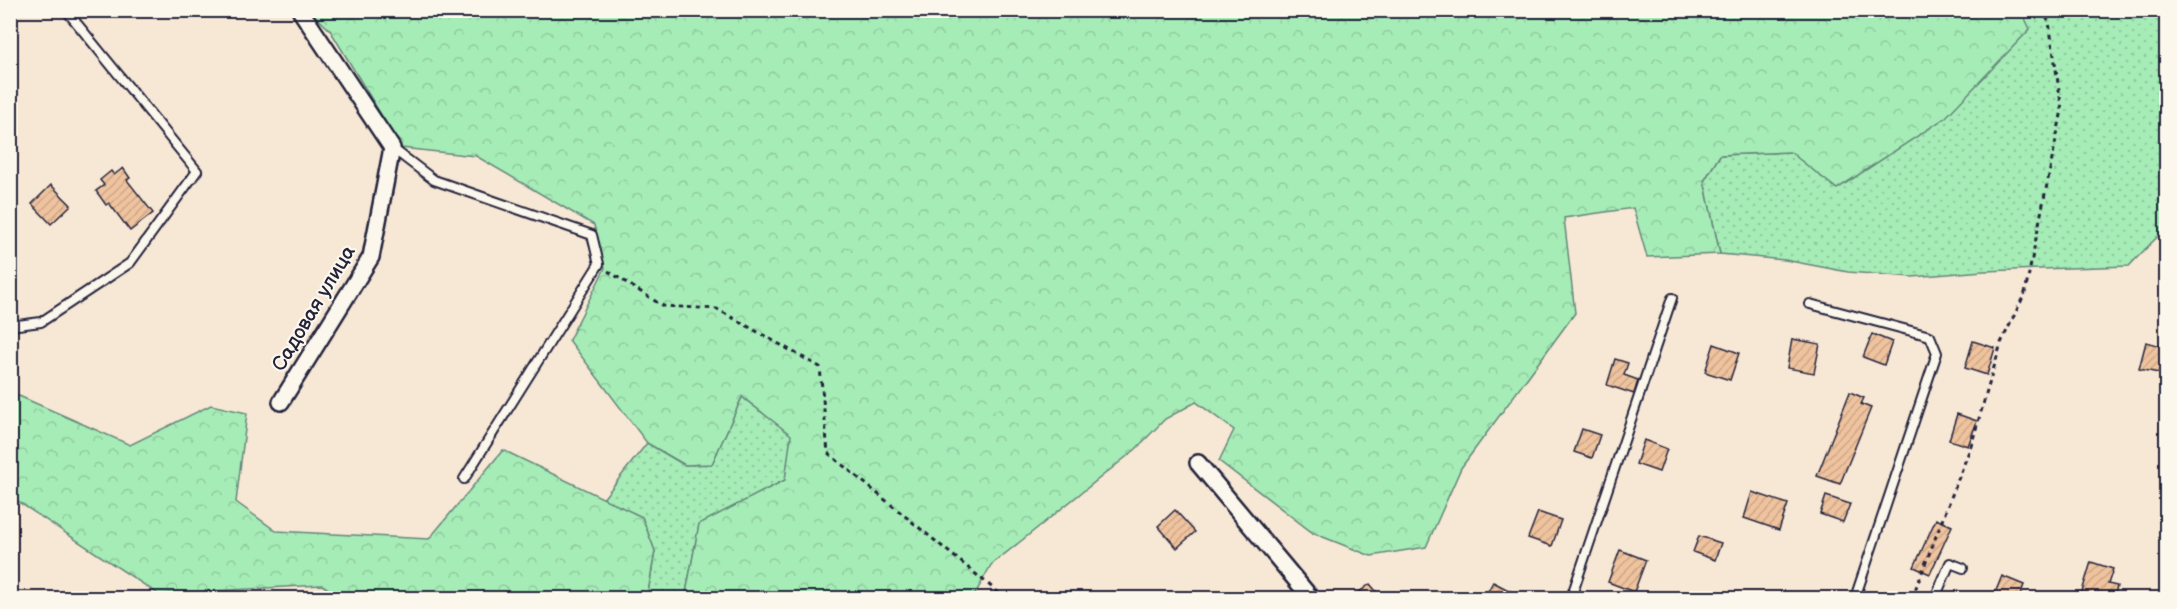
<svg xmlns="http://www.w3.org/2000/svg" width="2177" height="609" font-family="'Balsamiq Sans',sans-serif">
	<defs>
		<pattern id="grass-dots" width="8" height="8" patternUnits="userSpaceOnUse" patternTransform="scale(1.5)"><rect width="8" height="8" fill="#a6ecb7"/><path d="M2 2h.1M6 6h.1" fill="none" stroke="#8fca9e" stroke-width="1.8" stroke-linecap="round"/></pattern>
		<pattern id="forest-crowns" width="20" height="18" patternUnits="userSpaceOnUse" patternTransform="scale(1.5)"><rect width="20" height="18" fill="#a6ecb7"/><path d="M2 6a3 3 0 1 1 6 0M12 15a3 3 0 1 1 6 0" fill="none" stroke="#8fca9e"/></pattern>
		<pattern id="building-hatch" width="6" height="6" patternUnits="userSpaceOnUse" patternTransform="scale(1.5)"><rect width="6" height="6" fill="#efc39e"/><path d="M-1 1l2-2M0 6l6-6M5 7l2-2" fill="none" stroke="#cda789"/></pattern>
	</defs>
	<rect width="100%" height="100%" fill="#f7e7d5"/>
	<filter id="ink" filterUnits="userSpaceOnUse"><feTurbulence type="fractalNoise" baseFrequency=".0167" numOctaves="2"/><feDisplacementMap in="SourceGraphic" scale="12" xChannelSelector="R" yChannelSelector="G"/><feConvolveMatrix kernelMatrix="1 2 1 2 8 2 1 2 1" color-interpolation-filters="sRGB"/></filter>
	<g filter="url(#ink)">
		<g fill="url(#grass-dots)" stroke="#648779" stroke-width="1.5">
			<path d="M 2021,11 L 2166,11 L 2166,228 L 2129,266 L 1983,271 L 1912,277 L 1848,272 L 1785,260 L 1720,254 L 1704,181 L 1720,155 L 1790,152 L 2029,29 Z"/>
			<path d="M 742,397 L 792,435 L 785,480 L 699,525 L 685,598 L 647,598 L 655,551 L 642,517 L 603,499 L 647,443 L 684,465 L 712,464 Z"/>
		</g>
		<g fill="url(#forest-crowns)" stroke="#648779" stroke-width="1.5">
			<path d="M 2021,10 L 2030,29 L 1945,118 L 1837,189 L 1790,152 L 1720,155 L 1704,181 L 1720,254 L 1647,257 L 1633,208 L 1564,218 L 1575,313 L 1461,468 L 1426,547 L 1371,556 L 1313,533 L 1219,461 L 1234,430 L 1196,402 L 1165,419 L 1136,449 L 991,565 L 973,598 L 685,598 L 699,524 L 785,480 L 791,435 L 742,397 L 712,464 L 685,465 L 647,443 L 569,340 L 605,268 L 594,225 L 476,156 L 401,148 L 330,30 L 310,11 Z"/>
			<path d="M 10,392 L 130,445 L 211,405 L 247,413 L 236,502 L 276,531 L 429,539 L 503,450 L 642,517 L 655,551 L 647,598 L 342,598 L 322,585 L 158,594 L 11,497 Z"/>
		</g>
		<g fill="url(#building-hatch)" stroke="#22223b" stroke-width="1.5">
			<path d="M 123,168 L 130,178 L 127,180 L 153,213 L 130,231 L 109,203 L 106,205 L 96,191 L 104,185 L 100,180 L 111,171 L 114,175 Z"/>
			<path d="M 51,185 L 71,205 L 51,224 L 32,204 Z"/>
			<path d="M 1872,334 L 1892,342 L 1884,365 L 1863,357 Z"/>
			<path d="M 1792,339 L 1820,344 L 1814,373 L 1787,368 Z"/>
			<path d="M 1973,341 L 1995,348 L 1987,375 L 1965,368 Z"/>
			<path d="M 2146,342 L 2165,347 L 2159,373 L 2139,369 Z"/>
			<path d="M 1714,344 L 1739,353 L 1730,380 L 1705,372 Z"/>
			<path d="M 1615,359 L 1628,363 L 1624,375 L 1638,380 L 1634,394 L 1607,385 Z"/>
			<path d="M 1850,392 L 1864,398 L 1861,404 L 1871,408 L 1840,484 L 1817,476 Z"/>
			<path d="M 1957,414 L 1977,421 L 1968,446 L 1949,440 Z"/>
			<path d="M 1582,429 L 1600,435 L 1592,458 L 1574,452 Z"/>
			<path d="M 1644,440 L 1667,449 L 1659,472 L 1636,464 Z"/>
			<path d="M 1752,492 L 1788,504 L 1779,530 L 1744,518 Z"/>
			<path d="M 1826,496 L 1850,504 L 1843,522 L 1820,514 Z"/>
			<path d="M 1175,510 L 1195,532 L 1177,548 L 1158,526 Z"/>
			<path d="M 1538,512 L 1561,520 L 1552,546 L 1528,538 Z"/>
			<path d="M 1936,519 L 1952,526 L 1930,574 L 1914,567 Z"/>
			<path d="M 1699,536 L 1721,543 L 1715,560 L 1693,552 Z"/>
			<path d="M 1620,550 L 1646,560 L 1634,592 L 1608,582 Z"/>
			<path d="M 2091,562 L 2113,569 L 2108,584 L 2117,586 L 2114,598 L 2080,598 Z"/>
			<path d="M 2002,576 L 2024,585 L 2019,598 L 1993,598 Z"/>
			<path d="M 1493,582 L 1524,598 L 1484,598 Z"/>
			<path d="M 1370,584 L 1382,598 L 1351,598 Z"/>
		</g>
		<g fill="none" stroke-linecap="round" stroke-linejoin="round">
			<g stroke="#22223b" stroke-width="12">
				<g id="lane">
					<path d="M 392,148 L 434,180 L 592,235 L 599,264 L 464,479"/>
					<path d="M 1810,304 L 1930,336 L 1937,353 L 1855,598"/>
					<path d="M 10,326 L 41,322 L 130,263 L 197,171 L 66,10"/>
					<path d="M 1571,598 L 1672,298"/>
					<path d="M 1935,598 L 1950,563 L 1963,568"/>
					<path d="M 2164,598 L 2166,593"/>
				</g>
			</g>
			<g stroke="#22223b" stroke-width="20">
				<g id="street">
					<path d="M 281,402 L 371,257 L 392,148 L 300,10"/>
					<path d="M 1198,463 L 1311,598"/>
				</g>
			</g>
			<g stroke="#22223b" stroke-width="3" stroke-dasharray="4.5 4.5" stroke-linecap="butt">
				<path d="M 608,271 L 663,306 L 717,309 L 820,367 L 828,453 L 1005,598"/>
				<path d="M 1912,598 L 1971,446 L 2001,343 L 2025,293 L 2062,110 L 2049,22 L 2042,10"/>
			</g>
			<use href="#lane" stroke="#fbf7ec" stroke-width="8"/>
			<use href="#street" stroke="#fbf7ec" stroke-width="15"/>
		</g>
	</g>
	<g text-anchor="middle" stroke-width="4.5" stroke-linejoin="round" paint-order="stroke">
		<g font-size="20" fill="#22223b" stroke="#fbf7ec">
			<text transform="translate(313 308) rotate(-59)" y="7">Садовая улица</text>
		</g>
	</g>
	<rect width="2177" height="609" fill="none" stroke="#fbf7ec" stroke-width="36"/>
	<rect x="18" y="18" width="2141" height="573" fill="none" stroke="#22223b" stroke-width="2" filter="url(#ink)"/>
</svg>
